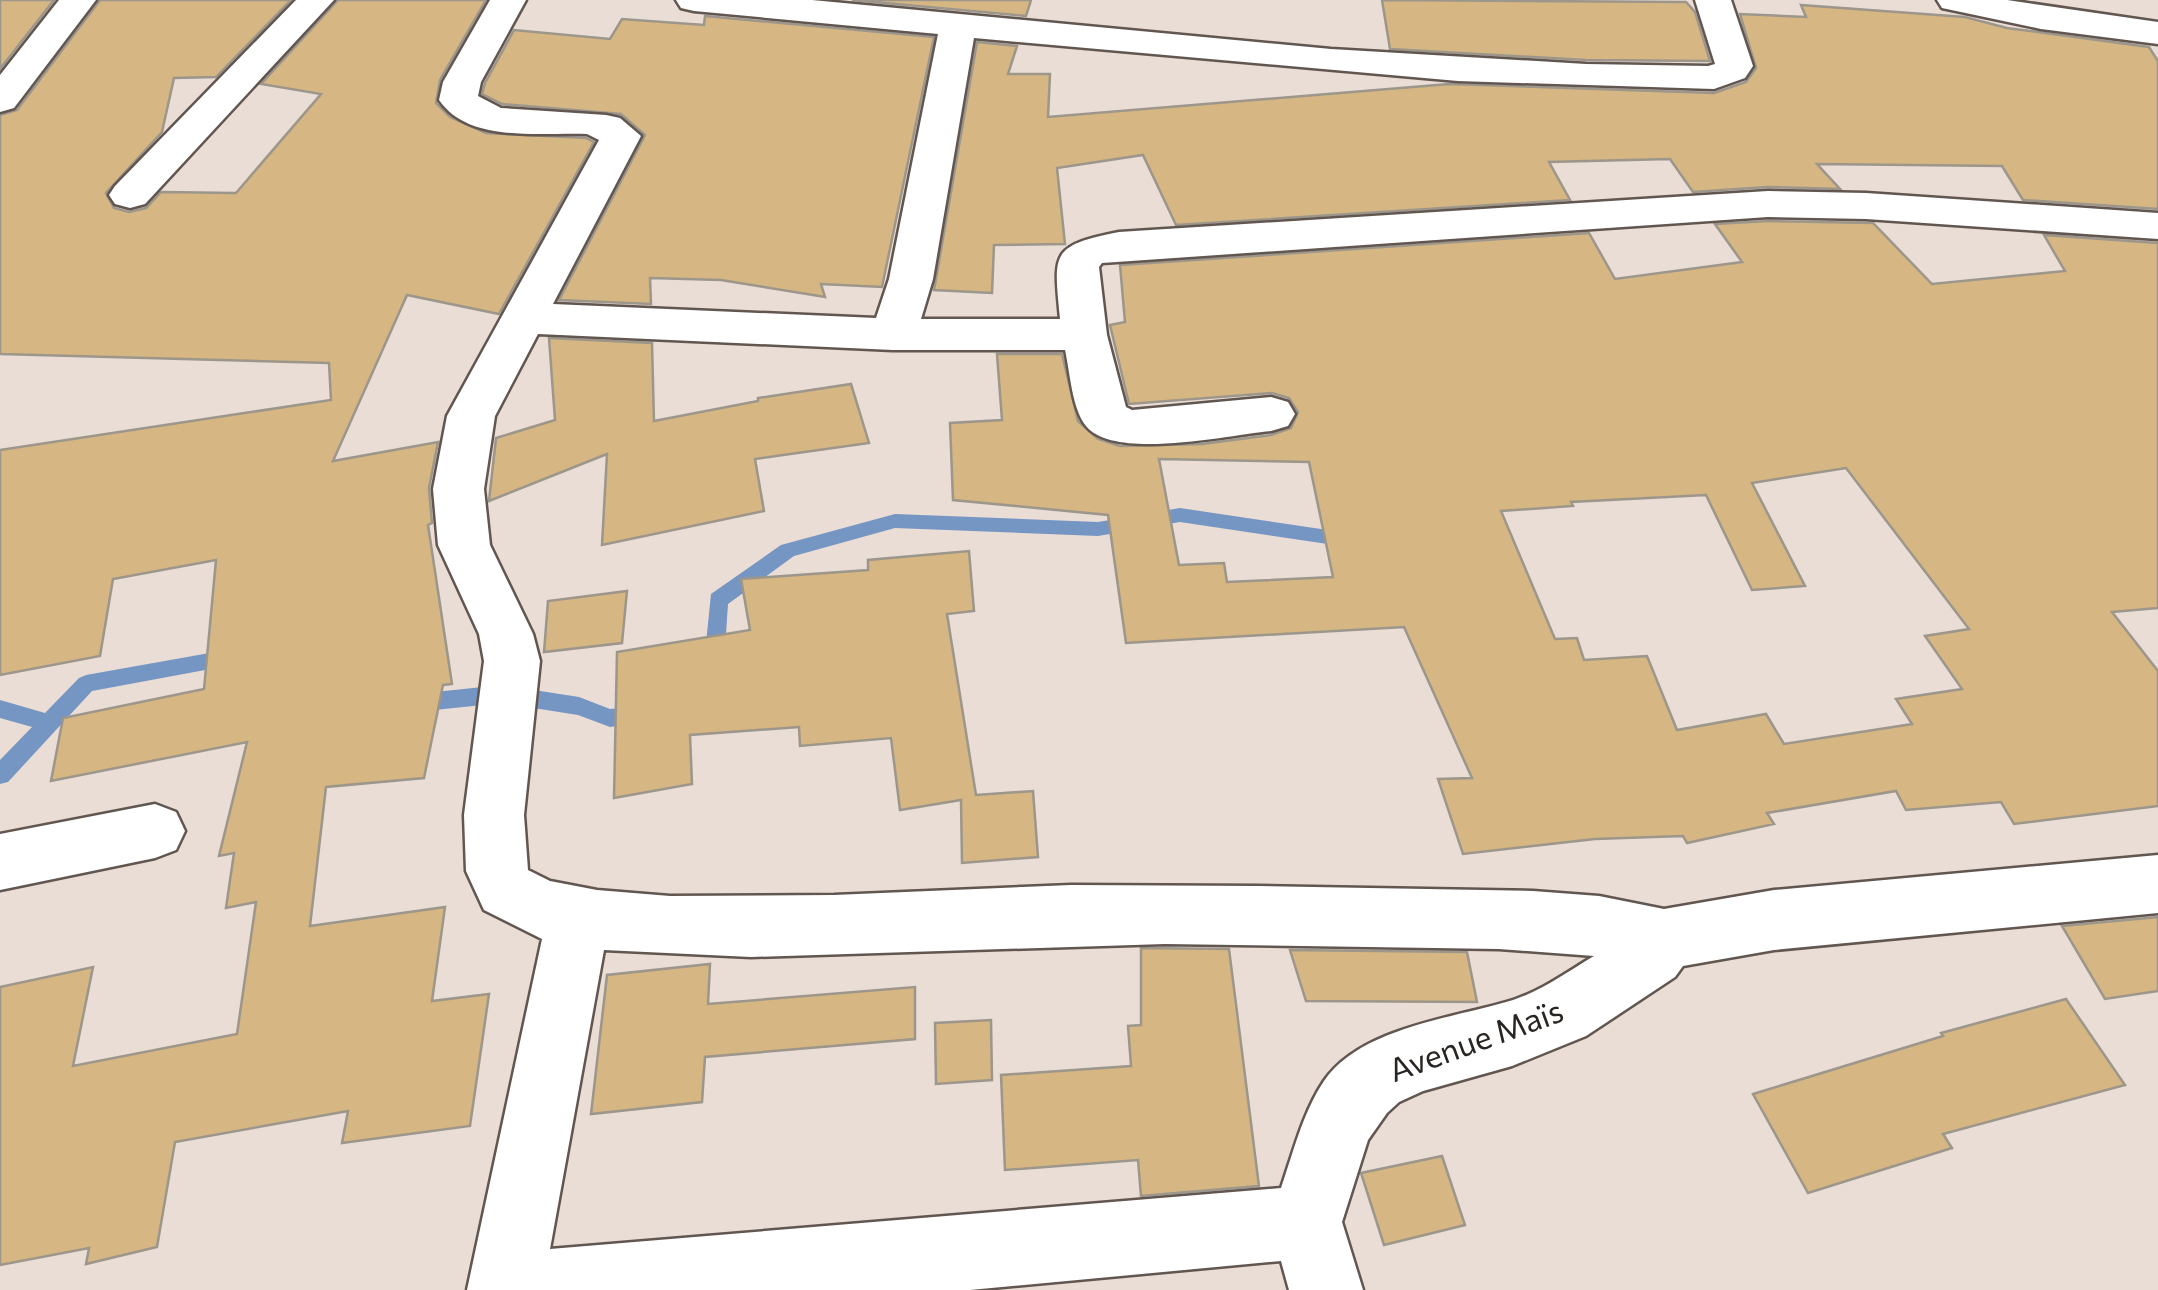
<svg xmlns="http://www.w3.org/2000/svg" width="2158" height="1290" font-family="Commissioner,sans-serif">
	<rect width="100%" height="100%" fill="#eaddd5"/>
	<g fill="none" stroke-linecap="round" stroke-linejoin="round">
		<g fill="#7595c3" fill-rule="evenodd">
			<path d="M 1180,508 L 1348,533 L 1357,540 L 1348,547 L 1180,522 L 1098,536 L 895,528 L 794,556 L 728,604 L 724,663 L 721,669 L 707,669 L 704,663 L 711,594 L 781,545 L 895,514 L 1098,522 Z"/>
			<path d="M 232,649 L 239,651 L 242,657 L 239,663 L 232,665 L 92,691 L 8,782 L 0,784 L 0,760 L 32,727 L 0,718 L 0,700 L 45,713 L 79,678 L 86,675 Z"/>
			<path d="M 502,685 L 579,697 L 610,709 L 642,706 L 649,709 L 652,715 L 649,721 L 610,727 L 578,715 L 502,703 L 415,712 L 408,709 L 405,703 L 408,697 L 415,694 Z"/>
		</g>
	</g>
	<g fill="#d6b682" stroke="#9c968b" stroke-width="2.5" fill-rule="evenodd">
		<path d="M 0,0 L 54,0 L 0,69 Z"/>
		<path d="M 100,0 L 291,0 L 216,77 L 174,78 L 162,132 L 106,193 L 114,208 L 129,212 L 146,208 L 161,192 L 236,193 L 321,94 L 261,84 L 338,0 L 486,0 L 440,80 L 436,103 L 450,117 L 486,133 L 586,138 L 594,142 L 499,314 L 407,295 L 333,461 L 438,442 L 429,488 L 432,523 L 428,525 L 452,684 L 443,685 L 424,778 L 326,787 L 310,926 L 445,907 L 432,1001 L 489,994 L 470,1126 L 342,1143 L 348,1111 L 175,1142 L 157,1247 L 86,1264 L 89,1248 L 0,1265 L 0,987 L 93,967 L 73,1066 L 237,1034 L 256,902 L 226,908 L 234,853 L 219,856 L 247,742 L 51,781 L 63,718 L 204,689 L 216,560 L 113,579 L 100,656 L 0,675 L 0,450 L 331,400 L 329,363 L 0,354 L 0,115 L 17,110 Z"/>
		<path d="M 852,0 L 1031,0 L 1026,16 Z"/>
		<path d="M 1382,0 L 1686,2 L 1695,12 L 1710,61 L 1586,60 L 1390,49 Z"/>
		<path d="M 1801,5 L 1965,17 L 2007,28 L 2149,47 L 2158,61 L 2158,209 L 2023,200 L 2002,166 L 1817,164 L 1840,189 L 1768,187 L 1693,192 L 1670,159 L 1549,162 L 1570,200 L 1176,225 L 1143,155 L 1057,168 L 1065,244 L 994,245 L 992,293 L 934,290 L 977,42 L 1017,46 L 1008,74 L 1050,74 L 1048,117 L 1449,84 L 1714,93 L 1746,82 L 1756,68 L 1740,14 L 1806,17 Z"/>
		<path d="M 705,16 L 934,37 L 882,287 L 821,284 L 825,297 L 721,280 L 650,278 L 651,304 L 559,300 L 645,135 L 621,114 L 502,104 L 482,94 L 485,83 L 514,30 L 610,39 L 622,19 L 704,25 Z"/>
		<path d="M 1768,221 L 1873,223 L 1932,284 L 2065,271 L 2044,235 L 2158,243 L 2158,608 L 2112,612 L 2158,671 L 2158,806 L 2014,824 L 2001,802 L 1906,810 L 1896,791 L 1767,813 L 1774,824 L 1687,843 L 1683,836 L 1595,839 L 1463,854 L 1438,779 L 1472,778 L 1404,627 L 1126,643 L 1108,515 L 953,500 L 950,423 L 1002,420 L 997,354 L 1062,354 L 1078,421 L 1098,439 L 1120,446 L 1202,444 L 1271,435 L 1291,428 L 1298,412 L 1289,398 L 1272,393 L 1129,404 L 1110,325 L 1125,322 L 1120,265 L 1589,233 L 1615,279 L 1742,262 L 1715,224 ZM 1159,459 L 1309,462 L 1333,577 L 1227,582 L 1224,563 L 1179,565 ZM 1846,468 L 1969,629 L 1925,636 L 1962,689 L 1896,699 L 1912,724 L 1784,744 L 1766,714 L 1677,730 L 1647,656 L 1584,660 L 1577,638 L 1555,639 L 1501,511 L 1573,506 L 1571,502 L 1706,495 L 1752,590 L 1805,586 L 1752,483 Z"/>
		<path d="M 549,338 L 652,343 L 654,421 L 758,401 L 758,398 L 851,384 L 869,443 L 755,459 L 764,511 L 602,545 L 607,454 L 489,501 L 496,438 L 555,420 Z"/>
		<path d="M 969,551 L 974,611 L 947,614 L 976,795 L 1033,791 L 1038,857 L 962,863 L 961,800 L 900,810 L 891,738 L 800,746 L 799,727 L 690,735 L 692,784 L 614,798 L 617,652 L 750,630 L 741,579 L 868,570 L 868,560 Z"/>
		<path d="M 627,591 L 622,643 L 544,652 L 548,601 Z"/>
		<path d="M 2158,917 L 2158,991 L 2105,999 L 2062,926 Z"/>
		<path d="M 1141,948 L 1229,949 L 1259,1186 L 1141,1196 L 1138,1160 L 1005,1170 L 1001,1075 L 1131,1066 L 1128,1026 L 1141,1025 Z"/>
		<path d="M 1290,950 L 1467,952 L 1477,1002 L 1306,1001 Z"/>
		<path d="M 710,964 L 708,1004 L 915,987 L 915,1039 L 705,1057 L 702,1102 L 591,1114 L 607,975 Z"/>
		<path d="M 2066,999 L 2125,1085 L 1943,1134 L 1952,1148 L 1808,1193 L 1753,1094 L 1943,1036 L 1941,1033 Z"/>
		<path d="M 991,1020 L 992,1080 L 936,1084 L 935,1023 Z"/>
		<path d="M 1442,1156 L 1465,1225 L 1384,1245 L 1361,1173 Z"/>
	</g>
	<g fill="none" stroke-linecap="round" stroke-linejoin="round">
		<g stroke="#615650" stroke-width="5">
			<g id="minor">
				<path d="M 59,0 L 96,0 L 14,108 L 0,112 L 0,75 Z"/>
				<path d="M 296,0 L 334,0 L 145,204 L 130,208 L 115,204 L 109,195 L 115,186 Z"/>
				<path d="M 490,0 L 526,0 L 481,82 L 478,96 L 501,108 L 606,115 L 620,118 L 641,136 L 553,304 L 876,318 L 889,279 L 938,34 L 694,11 L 681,8 L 676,0 L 812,0 L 1331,49 L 1586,64 L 1708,66 L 1715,64 L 1695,0 L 1731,0 L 1753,66 L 1745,78 L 1714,89 L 1458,81 L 974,38 L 933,279 L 921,319 L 1060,319 C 1054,253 1049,246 1119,232 L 1768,191 L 1866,193 L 2158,213 L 2158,239 L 1866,219 L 1768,217 L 1102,263 L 1099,267 L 1107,335 L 1126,407 L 1132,410 L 1271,397 L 1288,402 L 1295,414 L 1288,426 L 1271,431 C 1229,435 1114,461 1086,426 C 1072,409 1070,372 1065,350 L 893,350 L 538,334 L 495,416 L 484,489 L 490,545 L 533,634 L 540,661 L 524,815 L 528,870 L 550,881 L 597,890 L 670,896 L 834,895 L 1071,885 L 1258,886 L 1533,891 L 1599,896 L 1664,909 L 1774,890 L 2158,855 L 2158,913 L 1774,950 L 1683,966 L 1675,977 L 1586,1036 L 1512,1066 L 1423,1091 L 1399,1102 L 1387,1113 L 1368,1140 L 1342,1222 L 1363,1290 L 1289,1290 L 1281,1261 L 970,1290 L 467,1290 L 542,939 L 484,910 L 466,871 L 464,815 L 484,661 L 479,634 L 438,545 L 433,489 L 447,416 L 599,140 L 587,134 C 541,132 469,144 439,100 L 443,82 ZM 1165,944 L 1499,949 L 1594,956 C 1567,972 1543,990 1513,1000 C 1455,1018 1361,1027 1324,1081 C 1303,1112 1293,1153 1281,1188 L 550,1249 L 604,950 L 751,957 Z"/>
				<path d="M 1937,0 L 2007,0 L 2158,22 L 2158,44 L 2041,29 L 1942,8 Z"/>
				<path d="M 155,804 L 176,812 L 185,831 L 176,850 L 155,858 L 0,890 L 0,834 Z"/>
			</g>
		</g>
		<use href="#minor" fill="#fff" fill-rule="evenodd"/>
	</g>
	<g text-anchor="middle" stroke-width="8" stroke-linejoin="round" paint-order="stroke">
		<g font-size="32" fill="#292522" stroke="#fff">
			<text transform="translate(1476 1041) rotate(-20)" y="11">Avenue Maïs</text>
		</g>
	</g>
</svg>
